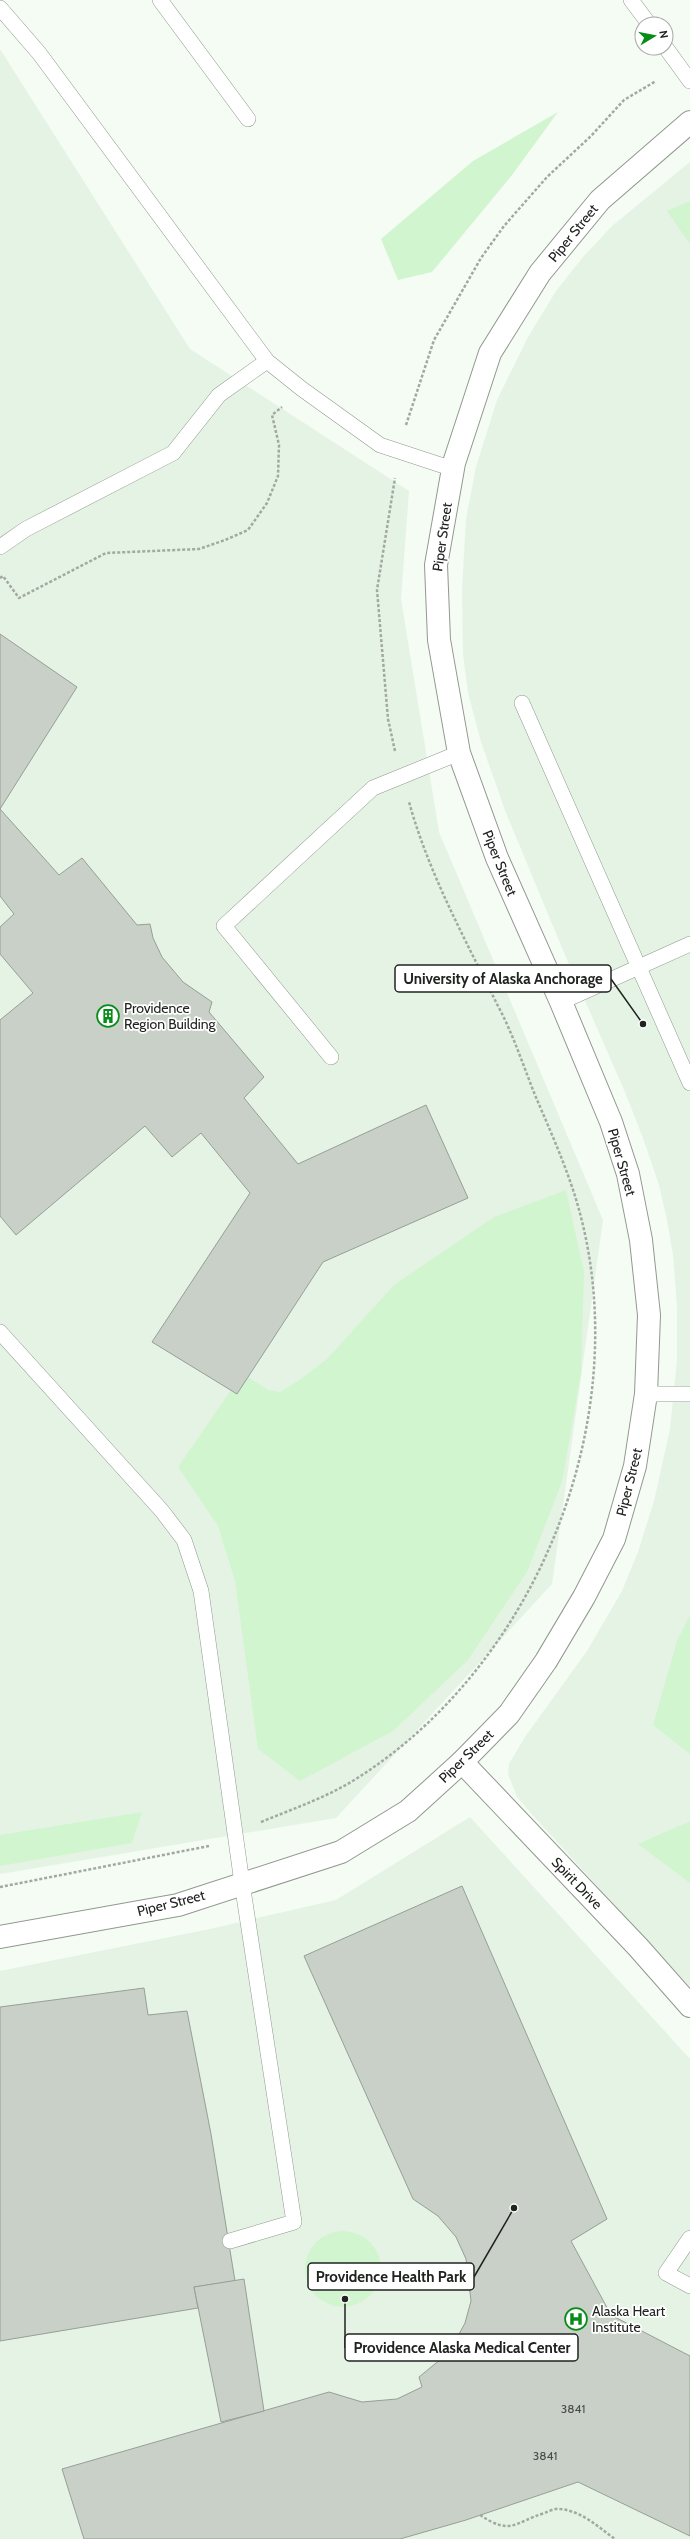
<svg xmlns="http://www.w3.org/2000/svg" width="690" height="2539" font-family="Cabin,sans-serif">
	<rect width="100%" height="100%" fill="#f4fcf3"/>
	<g fill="#e5f3e4">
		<path d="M 0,49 L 190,349 L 409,491 L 401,599 L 439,832 L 603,1220 L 552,1584 L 336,1818 L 0,1874 Z"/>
		<path d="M 690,162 L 690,1988 L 528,1810 L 517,1797 L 508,1774 L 509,1764 L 525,1737 L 587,1651 L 622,1591 L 638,1552 L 654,1501 L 670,1429 L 677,1360 L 677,1307 L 673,1255 L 667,1220 L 659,1185 L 643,1138 L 625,1092 L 565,955 L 506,813 L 481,742 L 468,693 L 463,654 L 462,589 L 466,519 L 476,467 L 497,400 L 528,337 L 556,291 L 583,257 L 612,226 Z"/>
		<path d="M 470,1817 L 690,2059 L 690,2539 L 0,2539 L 0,1971 L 210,1929 L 336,1900 Z"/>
	</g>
	<g fill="#d1f5cf">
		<path d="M 558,112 L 512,175 L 432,272 L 398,280 L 381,239 L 473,161 Z"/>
		<path d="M 690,201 L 690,244 L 667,211 Z"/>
		<path d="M 566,1190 L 584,1272 L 581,1373 L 562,1482 L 527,1572 L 468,1660 L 393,1731 L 300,1781 L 258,1749 L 235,1581 L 218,1526 L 178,1467 L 231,1390 L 248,1377 L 268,1390 L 280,1392 L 298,1381 L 327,1359 L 394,1285 L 494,1217 Z"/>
		<path d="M 690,1615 L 690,1754 L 653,1725 L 677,1641 Z"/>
		<path d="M 142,1812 L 132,1843 L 0,1866 L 0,1835 Z"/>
		<path d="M 690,1821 L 690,1883 L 638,1844 Z"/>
		<circle cx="343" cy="2269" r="38"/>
	</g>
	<g fill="#c9d0c8" stroke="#979e96">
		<path d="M 0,634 L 77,687 L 0,809 L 59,875 L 82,858 L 137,925 L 150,924 L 153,938 L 162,957 L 183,982 L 212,1002 L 209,1012 L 264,1077 L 244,1098 L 298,1164 L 426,1105 L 468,1198 L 323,1262 L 237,1394 L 152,1342 L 250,1193 L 201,1133 L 172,1157 L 145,1126 L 16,1235 L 0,1216 L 0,1020 L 33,993 L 0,954 L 0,927 L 14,914 L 0,896 Z"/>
		<path d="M 462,1886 L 607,2219 L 571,2241 L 611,2315 L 690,2356 L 690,2536 L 578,2482 L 466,2520 L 400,2539 L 84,2539 L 62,2469 L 329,2392 L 362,2402 L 397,2399 L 422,2387 L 419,2377 L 441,2359 L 458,2336 L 465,2323 L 471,2301 L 466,2259 L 456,2237 L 438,2216 L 413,2199 L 304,1956 Z"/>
		<path d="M 144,1988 L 148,2015 L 187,2011 L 211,2134 L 235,2281 L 194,2287 L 198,2308 L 0,2341 L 0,2007 Z"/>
		<path d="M 244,2279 L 264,2411 L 221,2422 L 194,2287 Z"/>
	</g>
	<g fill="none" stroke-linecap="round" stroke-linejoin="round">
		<g stroke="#919890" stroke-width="16">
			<g id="lane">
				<path d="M 160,0 L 248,119"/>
				<path d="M 631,0 L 649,24"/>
				<path d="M 0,8 L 39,53 L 267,361 L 302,389 L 380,445 L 453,469"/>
				<path d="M 666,48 L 690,81"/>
				<path d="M 0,547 L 26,529 L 173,453 L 219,395 L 267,361"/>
				<path d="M 522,703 L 690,1083"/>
				<path d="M 561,1002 L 690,944"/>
				<path d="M 331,1057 L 224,926 L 373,788 L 459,753"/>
				<path d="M 0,1332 L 162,1511 L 184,1540 L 201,1591 L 242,1883 L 294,2222 L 230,2241"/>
				<path d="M 646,1394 L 690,1394"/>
				<path d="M 690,2238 L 666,2273 L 690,2286"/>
			</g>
		</g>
		<g stroke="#919890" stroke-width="24">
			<path id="street" d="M 462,1762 L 638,1947 L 690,2006"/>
		</g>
		<g stroke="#919890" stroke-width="24">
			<path id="secondary" d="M 0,1937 L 178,1905 L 341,1852 L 408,1811 L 462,1762 L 509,1714 L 546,1661 L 584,1597 L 614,1539 L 635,1466 L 646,1394 L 649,1315 L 641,1240 L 628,1174 L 611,1122 L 561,1002 L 497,858 L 459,753 L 439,640 L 436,565 L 454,463 L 490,353 L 540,273 L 600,200 L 690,122"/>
		</g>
		<g stroke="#a2a8a2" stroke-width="2.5" stroke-dasharray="3 2" stroke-linecap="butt">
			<path d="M 406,425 L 434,340 L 481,258 L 504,226 L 547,177 L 591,136 L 624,100 L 656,81"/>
			<path d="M 0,578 L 3,576 L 19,598 L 106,553 L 199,549 L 225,540 L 248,530 L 267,503 L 278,476 L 279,445 L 272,415 L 282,407"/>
			<path d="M 395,751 L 388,719 L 377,590 L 395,478"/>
			<path d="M 261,1822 C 295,1808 328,1797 359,1777 C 543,1659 640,1405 575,1196 C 564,1161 549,1128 535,1095 C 523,1065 513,1034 498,1006 C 465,939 429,874 409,802"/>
			<path d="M 0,1887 L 209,1846"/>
			<path d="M 480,2515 C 512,2536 514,2522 545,2513 C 549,2511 555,2508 560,2509 C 582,2511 598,2527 615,2539"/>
		</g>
		<use href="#lane" stroke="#fff" stroke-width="15"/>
		<use href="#street" stroke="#fff" stroke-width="22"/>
		<use href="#secondary" stroke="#fff" stroke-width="22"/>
	</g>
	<defs>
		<g id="building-ring" transform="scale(1.15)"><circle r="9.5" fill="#fff" stroke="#088c19" stroke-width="1.5"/><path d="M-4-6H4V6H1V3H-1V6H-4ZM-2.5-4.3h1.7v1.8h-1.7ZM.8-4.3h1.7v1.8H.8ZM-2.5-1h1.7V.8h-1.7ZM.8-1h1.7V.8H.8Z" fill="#088c19"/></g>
		<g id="hospital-ring" transform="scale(1.15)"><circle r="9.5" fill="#fff" stroke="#088c19" stroke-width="1.5"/><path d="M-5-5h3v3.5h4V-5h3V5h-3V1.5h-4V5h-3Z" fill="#088c19"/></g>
	</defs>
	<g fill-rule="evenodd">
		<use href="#building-ring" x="108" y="1016"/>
		<use href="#hospital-ring" x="576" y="2319"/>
	</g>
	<g text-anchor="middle" stroke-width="3.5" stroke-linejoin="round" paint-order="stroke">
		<g font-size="12" fill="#4a4e4a">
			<text x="573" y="2413">3841</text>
			<text x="545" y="2460">3841</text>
		</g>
		<g font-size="14" fill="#202320" stroke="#fff">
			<text transform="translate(573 233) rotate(-51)" y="5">Piper Street</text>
			<text transform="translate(442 537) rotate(-82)" y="5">Piper Street</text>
			<text transform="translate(500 863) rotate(68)" y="5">Piper Street</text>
			<text transform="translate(622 1162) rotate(74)" y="5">Piper Street</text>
			<text transform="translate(629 1482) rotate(-76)" y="5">Piper Street</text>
			<text transform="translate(466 1756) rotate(-44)" y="5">Piper Street</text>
			<text transform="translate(577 1883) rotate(46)" y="5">Spirit Drive</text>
			<text transform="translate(171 1903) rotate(-14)" y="5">Piper Street</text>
		</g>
		<g font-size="14" fill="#202320" stroke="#fff" text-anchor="start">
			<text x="124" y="1013">Providence<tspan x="124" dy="16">Region Building</tspan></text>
			<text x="592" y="2316">Alaska Heart<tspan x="592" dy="16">Institute</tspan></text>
		</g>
	</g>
	<path fill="none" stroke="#202320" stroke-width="1.5" d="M643 1024L611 979M514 2208L474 2277M345 2299L345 2348"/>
	<g fill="#202320" stroke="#fff" stroke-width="1.5">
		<circle cx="643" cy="1024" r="4"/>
		<circle cx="514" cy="2208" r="4"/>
		<circle cx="345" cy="2299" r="4"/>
	</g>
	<g fill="#fff" stroke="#202320" stroke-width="1.5">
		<rect x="395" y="965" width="216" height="27" rx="4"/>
		<rect x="308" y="2263" width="166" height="27" rx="4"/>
		<rect x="345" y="2334" width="233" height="27" rx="4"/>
	</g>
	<g font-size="15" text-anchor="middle" font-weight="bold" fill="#202320">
		<text x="503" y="984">University of Alaska Anchorage</text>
		<text x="391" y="2282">Providence Health Park</text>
		<text x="462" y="2353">Providence Alaska Medical Center</text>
	</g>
	<g transform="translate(654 36) rotate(80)"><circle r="19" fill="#ffffff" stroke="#a6a7a6"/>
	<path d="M0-3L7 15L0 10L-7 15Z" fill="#088c19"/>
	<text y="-6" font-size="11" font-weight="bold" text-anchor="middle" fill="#202320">N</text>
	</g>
</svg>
